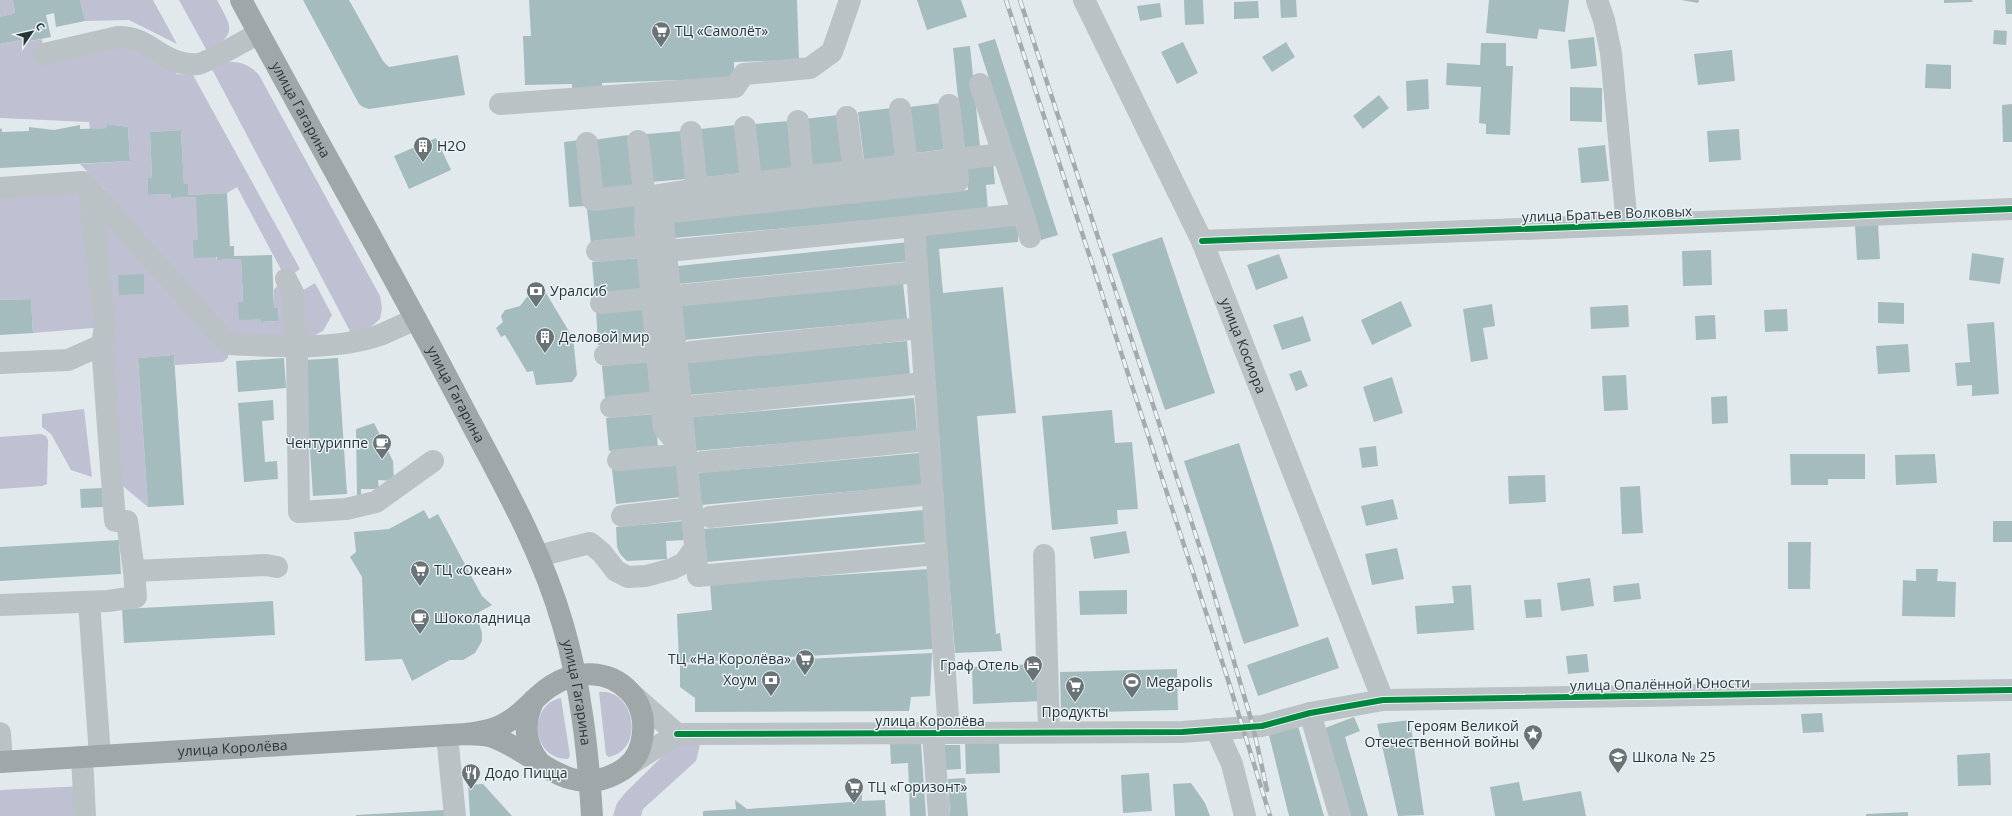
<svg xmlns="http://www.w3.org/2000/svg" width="2012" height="816" font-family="'Open Sans',sans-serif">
	<rect width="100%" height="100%" fill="#e2e9ec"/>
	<g fill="#bfc0d2" fill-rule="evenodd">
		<path d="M 0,0 L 13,0 L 15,13 L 0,17 Z"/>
		<path d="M 80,0 L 153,0 L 177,44 L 129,20 L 85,21 Z"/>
		<path d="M 179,0 L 217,0 C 232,28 238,34 207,51 Z"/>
		<path d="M 118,37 L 182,63 L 176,74 L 193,75 L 300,269 L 286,279 L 295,295 L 315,283 L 332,315 L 323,331 L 315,335 L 228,344 L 228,358 L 223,362 L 175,365 L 174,355 L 138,358 L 148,507 L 112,477 L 105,327 L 33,333 L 31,299 L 0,300 L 0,188 L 105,190 L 80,164 L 130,161 L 128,127 L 107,124 L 107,128 L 90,129 L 89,122 L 0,118 L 0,44 L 25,39 L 26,42 L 42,39 L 44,54 ZM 181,130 L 184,184 L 188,184 L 188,195 L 227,193 L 237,187 L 286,279 L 274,289 L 274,308 L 278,308 L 279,321 L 262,322 L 261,319 L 238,302 L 243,302 L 241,259 L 217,260 L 196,197 L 171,198 L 171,194 L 148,195 L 148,178 L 152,178 L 150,132 Z"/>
		<path d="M 224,62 C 239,61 249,64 259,75 L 380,296 L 382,308 L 380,319 L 372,326 L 352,335 L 212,69 Z"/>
		<path d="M 84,409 L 92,477 L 71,470 L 51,434 L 42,427 L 42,414 Z"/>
		<path d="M 41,434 L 46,436 L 48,440 L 47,484 L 42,486 L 0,489 L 0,437 Z"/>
		<path d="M 599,692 C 634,688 646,749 609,757 L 606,755 Z"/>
		<path d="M 561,698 L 570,756 L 568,759 C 530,759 528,704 561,698 Z"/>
		<path d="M 701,741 L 696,761 L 643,809 L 641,816 L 613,816 L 617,803 L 626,792 L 672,747 L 682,742 Z"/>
		<path d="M 84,786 L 85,816 L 0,816 L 0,790 Z"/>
	</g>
	<g fill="#a5bcbe">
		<path d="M 13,0 L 80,0 L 85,21 L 56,27 L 54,13 L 46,15 L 51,37 L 25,42 L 25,39 L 0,44 L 0,17 L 15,13 Z"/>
		<path d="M 303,0 L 349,0 L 383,61 L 389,67 L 458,55 L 465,95 L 369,109 L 363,107 L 359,104 Z"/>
		<path d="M 529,0 L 797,0 L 799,60 L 734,62 L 734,78 L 602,83 L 602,93 L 572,94 L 572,84 L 525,85 L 523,36 L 531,36 Z"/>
		<path d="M 917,0 L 961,0 L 967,17 L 927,30 Z"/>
		<path d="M 1184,0 L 1203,0 L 1204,24 L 1185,25 Z"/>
		<path d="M 1280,0 L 1296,0 L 1297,17 L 1281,18 Z"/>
		<path d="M 1489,0 L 1569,0 L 1565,32 L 1539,29 L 1537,39 L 1486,33 Z"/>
		<path d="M 1681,0 L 1699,0 L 1698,3 Z"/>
		<path d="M 1944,0 L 1972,0 L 1973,2 L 1944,3 Z"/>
		<path d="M 2005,0 L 2012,0 L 2012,14 L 2006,14 Z"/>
		<path d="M 1258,1 L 1259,18 L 1234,19 L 1234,2 Z"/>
		<path d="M 1160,3 L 1162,17 L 1140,21 L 1137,6 Z"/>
		<path d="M 1994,30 L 2007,31 L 2006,45 L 1993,44 Z"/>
		<path d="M 1594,37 L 1597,66 L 1571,69 L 1568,40 Z"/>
		<path d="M 995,39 L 1058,235 L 1041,240 L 978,44 Z"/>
		<path d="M 1183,42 L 1198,73 L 1177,84 L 1161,52 Z"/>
		<path d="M 1286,42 L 1295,57 L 1272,72 L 1262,57 Z"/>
		<path d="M 1481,43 L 1506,43 L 1506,66 L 1513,66 L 1510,135 L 1486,134 L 1486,124 L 1479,123 L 1481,87 L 1446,85 L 1447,63 L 1480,65 Z"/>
		<path d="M 970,46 L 980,147 L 963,148 L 953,48 Z"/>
		<path d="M 1732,50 L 1735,81 L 1698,85 L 1694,54 Z"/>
		<path d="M 1926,64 L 1951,65 L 1951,89 L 1925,88 Z"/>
		<path d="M 1428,79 L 1429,109 L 1407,111 L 1406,81 Z"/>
		<path d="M 1570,87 L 1602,88 L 1602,122 L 1570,121 Z"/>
		<path d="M 1379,95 L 1389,108 L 1363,129 L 1353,116 Z"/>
		<path d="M 942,103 L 948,149 L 915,153 L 909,107 Z"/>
		<path d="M 2012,104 L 2012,142 L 2003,142 L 2002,105 Z"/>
		<path d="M 892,108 L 898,156 L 864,160 L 858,112 Z"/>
		<path d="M 838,115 L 844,164 L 810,168 L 804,119 Z"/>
		<path d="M 789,121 L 794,168 L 759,172 L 754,124 Z"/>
		<path d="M 107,124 L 128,127 L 130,161 L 0,168 L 0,129 L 2,128 L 2,132 L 29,131 L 29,127 L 54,130 L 80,125 L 80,129 L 107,128 Z"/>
		<path d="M 736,125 L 742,173 L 706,177 L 700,129 Z"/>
		<path d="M 1739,129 L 1741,160 L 1709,162 L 1707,131 Z"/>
		<path d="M 181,130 L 184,184 L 188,184 L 188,195 L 227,193 L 230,246 L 234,246 L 234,256 L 272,255 L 274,308 L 278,308 L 279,321 L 261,322 L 261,319 L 239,320 L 238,302 L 243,302 L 241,259 L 217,260 L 217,257 L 194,258 L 193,240 L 198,240 L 196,197 L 171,198 L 171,194 L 148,195 L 148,178 L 152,178 L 150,132 Z"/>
		<path d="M 682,131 L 687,179 L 651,182 L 647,134 Z"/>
		<path d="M 628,135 L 635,186 L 600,191 L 593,140 Z"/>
		<path d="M 436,138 L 451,170 L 409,189 L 394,156 Z"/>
		<path d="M 580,140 L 585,206 L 569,207 L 564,142 Z"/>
		<path d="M 1605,145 L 1609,181 L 1581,183 L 1578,148 Z"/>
		<path d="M 993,162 L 995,184 L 986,185 L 988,210 L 674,238 L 673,220 L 968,190 L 966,166 Z"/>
		<path d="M 635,204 L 638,239 L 591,244 L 587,209 Z"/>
		<path d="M 1018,224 L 1018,242 L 939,249 L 943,293 L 1003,287 L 1016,413 L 977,416 L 996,634 L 1000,633 L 1002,651 L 955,653 L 921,232 Z"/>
		<path d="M 1878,224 L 1880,259 L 1857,260 L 1855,225 Z"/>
		<path d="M 1162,237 L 1215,393 L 1165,410 L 1112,254 Z"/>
		<path d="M 909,242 L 911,261 L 679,284 L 678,266 Z"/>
		<path d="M 1711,250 L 1712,285 L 1683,286 L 1682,251 Z"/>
		<path d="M 1972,253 L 2004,258 L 2000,284 L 1969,280 Z"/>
		<path d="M 1279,254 L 1288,278 L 1256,290 L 1247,265 Z"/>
		<path d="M 639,258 L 642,293 L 595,297 L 592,262 Z"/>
		<path d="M 144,274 L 144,294 L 119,295 L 118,275 Z"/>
		<path d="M 903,283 L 907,319 L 684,340 L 680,304 Z"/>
		<path d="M 546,293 L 573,338 L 577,375 L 572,382 L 536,385 L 533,371 L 527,372 L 505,335 L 501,337 L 496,328 L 503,322 L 501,316 L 505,310 L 520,306 L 527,297 Z"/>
		<path d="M 31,299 L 33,333 L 0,335 L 0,300 Z"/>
		<path d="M 1401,301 L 1412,326 L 1372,345 L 1361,320 Z"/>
		<path d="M 1878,302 L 1904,303 L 1904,324 L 1878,323 Z"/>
		<path d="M 1492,304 L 1495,326 L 1483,328 L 1488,359 L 1471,362 L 1463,309 Z"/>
		<path d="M 1628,305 L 1629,327 L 1591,329 L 1590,307 Z"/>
		<path d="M 644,306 L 646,342 L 598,345 L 596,309 Z"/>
		<path d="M 1787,309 L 1788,331 L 1765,332 L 1764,310 Z"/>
		<path d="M 1715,315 L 1716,339 L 1696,340 L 1695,316 Z"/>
		<path d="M 1303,316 L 1311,341 L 1282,350 L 1273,325 Z"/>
		<path d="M 1994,322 L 1999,394 L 1972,396 L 1972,385 L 1957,386 L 1955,363 L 1970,362 L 1967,324 Z"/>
		<path d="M 907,341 L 910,375 L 689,395 L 686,361 Z"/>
		<path d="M 1908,344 L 1910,372 L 1878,374 L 1876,346 Z"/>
		<path d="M 174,355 L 184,505 L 148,507 L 138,358 Z"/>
		<path d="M 284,358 L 286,388 L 238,392 L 236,361 Z"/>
		<path d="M 338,358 L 347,494 L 313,496 L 304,360 Z"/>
		<path d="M 649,362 L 652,395 L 605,399 L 602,366 Z"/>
		<path d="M 1301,370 L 1308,386 L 1296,391 L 1289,374 Z"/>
		<path d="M 1626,375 L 1628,410 L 1604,411 L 1602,376 Z"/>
		<path d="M 1392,377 L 1403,413 L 1374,422 L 1363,387 Z"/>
		<path d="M 1727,396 L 1728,423 L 1712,424 L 1711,397 Z"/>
		<path d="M 914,398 L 917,432 L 694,451 L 692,417 Z"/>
		<path d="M 273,400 L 274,420 L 262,421 L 265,462 L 277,461 L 278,479 L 244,482 L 238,403 Z"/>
		<path d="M 1112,410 L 1115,443 L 1132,442 L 1138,509 L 1117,510 L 1118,524 L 1052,530 L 1042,416 Z"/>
		<path d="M 655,414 L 658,447 L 609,451 L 606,418 Z"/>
		<path d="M 374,423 L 393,461 L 394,481 L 378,480 L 379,489 L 361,489 L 361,495 L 357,495 L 356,429 Z"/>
		<path d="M 1239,443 L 1299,626 L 1244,644 L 1184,461 Z"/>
		<path d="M 1376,446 L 1378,466 L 1362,468 L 1359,448 Z"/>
		<path d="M 919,453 L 922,485 L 701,505 L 698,473 Z"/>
		<path d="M 1790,454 L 1865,454 L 1865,479 L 1828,479 L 1828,485 L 1791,485 Z"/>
		<path d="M 1935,454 L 1937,483 L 1896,485 L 1895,455 Z"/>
		<path d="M 678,461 L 682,497 L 616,504 L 612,469 Z"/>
		<path d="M 1545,475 L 1546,502 L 1509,504 L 1508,476 Z"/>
		<path d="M 1640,486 L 1643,533 L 1622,534 L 1620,487 Z"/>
		<path d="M 102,488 L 103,507 L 81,508 L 80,489 Z"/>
		<path d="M 1393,499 L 1398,519 L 1366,526 L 1361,506 Z"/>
		<path d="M 424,510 L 429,519 L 438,514 L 482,596 L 492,605 L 472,616 L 478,620 L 482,633 L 482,641 L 475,653 L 463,660 L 450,660 L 412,681 L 402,659 L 365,661 L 362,577 L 350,557 L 356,552 L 354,532 L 389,529 Z"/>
		<path d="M 924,510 L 927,542 L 706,562 L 703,529 Z"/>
		<path d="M 684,521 L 685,540 L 666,541 L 667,559 L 627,561 L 620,554 L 617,547 L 616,527 Z"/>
		<rect x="1993" y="521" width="19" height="21"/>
		<path d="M 1126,531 L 1130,553 L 1094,559 L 1090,537 Z"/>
		<path d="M 119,540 L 121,574 L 0,581 L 0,547 Z"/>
		<path d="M 1788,542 L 1811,542 L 1810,589 L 1788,589 Z"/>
		<path d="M 1397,548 L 1404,579 L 1372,585 L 1365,554 Z"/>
		<path d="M 930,569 L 933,649 L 679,663 L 677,614 L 712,610 L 710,583 Z"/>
		<path d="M 1916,569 L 1938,569 L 1937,581 L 1956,582 L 1955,617 L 1902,616 L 1903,580 L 1916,581 Z"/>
		<path d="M 1590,578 L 1594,606 L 1561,611 L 1557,583 Z"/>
		<path d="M 1639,583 L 1641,599 L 1614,602 L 1613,586 Z"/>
		<path d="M 1471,585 L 1474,630 L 1417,634 L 1415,606 L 1454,603 L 1452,586 Z"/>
		<path d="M 1127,590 L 1127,614 L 1080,615 L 1079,591 Z"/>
		<path d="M 1541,599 L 1542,617 L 1526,618 L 1524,600 Z"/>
		<path d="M 273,601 L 275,635 L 124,643 L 122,609 Z"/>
		<path d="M 1328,637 L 1339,668 L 1258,696 L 1247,665 Z"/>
		<path d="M 932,653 L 930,696 L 911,697 L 909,711 L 695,712 L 695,698 L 680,687 L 680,665 Z"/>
		<path d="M 1587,654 L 1589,672 L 1568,674 L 1566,656 Z"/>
		<path d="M 1040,664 L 1042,701 L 973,704 L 972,667 Z"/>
		<path d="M 1177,669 L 1178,710 L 1061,713 L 1060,672 Z"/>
		<path d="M 1822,713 L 1824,732 L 1803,733 L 1801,714 Z"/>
		<path d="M 1354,717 L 1360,731 L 1345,737 L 1368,816 L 1351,816 L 1325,728 Z"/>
		<path d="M 1410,720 L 1424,815 L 1398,816 L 1377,724 Z"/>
		<path d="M 1298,726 L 1324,816 L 1289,816 L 1268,731 Z"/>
		<path d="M 999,741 L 1000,773 L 966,774 L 965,742 Z"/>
		<path d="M 921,743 L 926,816 L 910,816 L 908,763 L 891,764 L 890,744 Z"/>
		<path d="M 942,745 L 960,745 L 961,769 L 943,770 Z"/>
		<path d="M 1990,753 L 1991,785 L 1958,786 L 1957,755 Z"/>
		<path d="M 1149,773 L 1152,811 L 1123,813 L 1121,775 Z"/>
		<path d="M 965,778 L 968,816 L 950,816 L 948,779 Z"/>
		<path d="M 1519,782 L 1523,801 L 1581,791 L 1586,816 L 1495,816 L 1490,787 Z"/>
		<path d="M 1191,783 L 1205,803 L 1210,816 L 1175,816 L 1173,784 Z"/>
		<path d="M 483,784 L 512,816 L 470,816 L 468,785 Z"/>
		<path d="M 862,794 L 862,801 L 885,800 L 886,816 L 703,816 L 703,811 L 736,809 L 735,800 L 747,809 L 852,802 Z"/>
		<path d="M 445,810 L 445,816 L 356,816 L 356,815 Z"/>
		<path d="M 1908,812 L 1908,816 L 1866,816 L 1866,814 Z"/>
	</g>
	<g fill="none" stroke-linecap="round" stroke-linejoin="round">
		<g stroke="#bbc2c5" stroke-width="22">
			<path id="s1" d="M 1084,0 L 1202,241 L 1383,700"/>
			<path d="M 1597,0 L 1604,20 L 1611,53 L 1627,225"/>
			<path d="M 44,54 L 118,37 C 140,37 147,46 165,56 C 175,62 187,65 198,64 C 207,63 248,39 259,33"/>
			<path d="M 500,104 L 735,87 L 744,74 L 810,68 L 832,52 L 850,0"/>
			<path d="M 900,109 L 907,165"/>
			<path d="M 847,117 L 854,171"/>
			<path d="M 798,121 L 803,177"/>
			<path d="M 745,127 L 751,183"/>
			<path d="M 691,132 L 697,189"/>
			<path d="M 638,141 L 646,207"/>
			<path d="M 587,143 L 593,200 L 644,194"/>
			<path d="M 0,188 L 83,182 L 228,344 C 275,346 335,351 380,335 C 392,330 404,324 416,319"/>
			<path d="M 1023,214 L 1030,237"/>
			<path d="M 914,226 L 1023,214 L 980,84"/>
			<path d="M 1202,241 L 1627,225 L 2012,209"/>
			<path d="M 678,250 L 914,226 L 949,732"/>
			<path d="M 597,251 L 647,246"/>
			<path d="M 286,279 L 294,295 L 295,347 L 297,357 L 299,512 L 346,509 L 376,502 L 433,461"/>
			<path d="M 684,295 L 917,272"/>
			<path d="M 601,303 L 652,298"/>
			<path d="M 102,345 L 115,521 L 127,521 L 134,571"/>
			<path d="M 691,352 L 921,328"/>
			<path d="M 605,355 L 656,351"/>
			<path d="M 0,363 L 68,360 L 102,345 L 105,326 L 89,189"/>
			<path d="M 695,406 L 925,383"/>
			<path d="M 611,407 L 661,402"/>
			<path d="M 618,460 L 686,454 L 664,428 L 645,224 L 646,207 L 649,200 L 658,195 L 697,189 L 1003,154"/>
			<path d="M 702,462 L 929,440"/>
			<path d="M 622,516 L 692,508"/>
			<path d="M 710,517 L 933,494"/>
			<path d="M 937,554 L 698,576 L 662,213 L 958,181 L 949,105"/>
			<path d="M 1044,555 L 1049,732"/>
			<path d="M 538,556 L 590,543 L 602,553 L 616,571 L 628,577 L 646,576 L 672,569 L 684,563 L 695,548"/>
			<path d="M 89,602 L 100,756"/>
			<path d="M 0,605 L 108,601 L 136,597 L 134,571 L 266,565 L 277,567"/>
			<path d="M 633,695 L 677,734"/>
			<path d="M 1310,713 L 1340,816"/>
			<path d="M 1216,729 L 1232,764 L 1245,816"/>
			<path d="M 933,732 L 939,816"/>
			<path d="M 0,733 L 2,762"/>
			<path d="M 677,734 L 1182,732 L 1262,726 L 1310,713 L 1383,700 L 2012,690"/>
			<path d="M 447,735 L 455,816"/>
			<path d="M 82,757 L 85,816"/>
			<path d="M 629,765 L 677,734"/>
		</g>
		<g stroke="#a0a7a9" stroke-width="22">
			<path id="s2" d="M 241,0 C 313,134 389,266 459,400 C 497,473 540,545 563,625 C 581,687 588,751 592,816"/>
			<path d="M 534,700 C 523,721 524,745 540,763"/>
			<path id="s3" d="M 0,762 L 466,734 C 481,732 496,730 509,721 C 525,712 535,696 551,686 C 575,670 608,669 629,691 C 643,705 646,725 641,744 C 638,757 629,767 617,773 C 567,800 536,752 493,737 C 485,734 474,735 466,734"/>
		</g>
		<g stroke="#a5abad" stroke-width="4.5">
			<g id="rail">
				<path d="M 1006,0 L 1229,683 L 1270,816"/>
				<path d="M 1020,0 L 1204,560 L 1253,726 L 1267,790"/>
			</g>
		</g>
		<use href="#rail" stroke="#eaf3f8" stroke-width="3" stroke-dasharray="9" stroke-linecap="butt"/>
		<g stroke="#eaf3f8" stroke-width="8">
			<g id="cycleway">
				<path d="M 1202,241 L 1627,225 L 2012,209"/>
				<path d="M 677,734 L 1182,732 L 1262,726 L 1310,713 L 1383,700 L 2012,690"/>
			</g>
		</g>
		<use href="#cycleway" stroke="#00873e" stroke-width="6"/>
	</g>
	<defs>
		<g id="supermarket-pin" transform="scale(1)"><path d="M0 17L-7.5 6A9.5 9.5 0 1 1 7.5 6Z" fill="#6a7375" stroke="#eaf3f8"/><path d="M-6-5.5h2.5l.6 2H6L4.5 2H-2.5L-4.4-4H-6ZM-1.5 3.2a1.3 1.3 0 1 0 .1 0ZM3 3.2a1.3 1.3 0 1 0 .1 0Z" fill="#fff"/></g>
		<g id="building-pin" transform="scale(1)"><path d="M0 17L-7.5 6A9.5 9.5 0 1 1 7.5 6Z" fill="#6a7375" stroke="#eaf3f8"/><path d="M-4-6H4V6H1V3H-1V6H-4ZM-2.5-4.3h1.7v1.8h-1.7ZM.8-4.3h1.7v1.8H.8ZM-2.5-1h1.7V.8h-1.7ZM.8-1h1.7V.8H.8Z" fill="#fff"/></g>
		<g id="bank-pin" transform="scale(1)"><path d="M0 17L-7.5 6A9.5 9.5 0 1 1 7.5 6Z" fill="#6a7375" stroke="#eaf3f8"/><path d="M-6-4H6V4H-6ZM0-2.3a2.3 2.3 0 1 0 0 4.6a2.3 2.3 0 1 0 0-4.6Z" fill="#fff"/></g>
		<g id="cafe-pin" transform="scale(1)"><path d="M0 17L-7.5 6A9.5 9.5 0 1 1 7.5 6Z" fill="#6a7375" stroke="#eaf3f8"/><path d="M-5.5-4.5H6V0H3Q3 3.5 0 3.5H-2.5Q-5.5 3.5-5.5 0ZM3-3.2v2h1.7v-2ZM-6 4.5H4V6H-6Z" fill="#fff"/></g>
		<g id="hotel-pin" transform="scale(1)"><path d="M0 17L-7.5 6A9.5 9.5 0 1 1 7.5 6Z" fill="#6a7375" stroke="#eaf3f8"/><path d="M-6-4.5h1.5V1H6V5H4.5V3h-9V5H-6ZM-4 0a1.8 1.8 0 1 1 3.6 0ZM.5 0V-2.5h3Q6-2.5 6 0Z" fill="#fff"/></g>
		<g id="stadium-pin" transform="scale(1)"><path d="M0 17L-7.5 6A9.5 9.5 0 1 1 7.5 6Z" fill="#6a7375" stroke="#eaf3f8"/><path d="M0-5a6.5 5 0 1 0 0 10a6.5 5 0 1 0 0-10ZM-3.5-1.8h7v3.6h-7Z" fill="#fff"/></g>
		<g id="sight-pin" transform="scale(1)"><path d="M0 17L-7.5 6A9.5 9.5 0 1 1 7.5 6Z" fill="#6a7375" stroke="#eaf3f8"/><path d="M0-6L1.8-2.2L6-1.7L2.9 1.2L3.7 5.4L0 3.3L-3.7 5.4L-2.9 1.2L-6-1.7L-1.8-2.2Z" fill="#fff"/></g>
		<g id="school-pin" transform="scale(1)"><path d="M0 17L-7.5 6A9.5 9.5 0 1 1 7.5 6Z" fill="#6a7375" stroke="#eaf3f8"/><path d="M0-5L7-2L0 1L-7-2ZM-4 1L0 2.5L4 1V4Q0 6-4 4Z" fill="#fff"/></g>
		<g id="restaurant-pin" transform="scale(1)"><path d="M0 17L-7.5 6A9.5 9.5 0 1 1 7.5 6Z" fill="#6a7375" stroke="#eaf3f8"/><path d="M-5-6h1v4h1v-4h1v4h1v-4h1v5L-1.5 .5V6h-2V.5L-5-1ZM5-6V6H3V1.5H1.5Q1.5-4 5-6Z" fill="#fff"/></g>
	</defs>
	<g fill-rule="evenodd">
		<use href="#supermarket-pin" x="661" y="31"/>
		<use href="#building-pin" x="423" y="146"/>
		<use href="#bank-pin" x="536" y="291"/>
		<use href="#building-pin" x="545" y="337"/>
		<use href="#cafe-pin" x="382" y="443"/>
		<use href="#supermarket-pin" x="420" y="570"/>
		<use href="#cafe-pin" x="420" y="618"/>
		<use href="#supermarket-pin" x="805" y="659"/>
		<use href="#hotel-pin" x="1033" y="665"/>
		<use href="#bank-pin" x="771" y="680"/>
		<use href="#stadium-pin" x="1132" y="682"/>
		<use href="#supermarket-pin" x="1075" y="686"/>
		<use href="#sight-pin" x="1533" y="734"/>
		<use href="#school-pin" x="1618" y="757"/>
		<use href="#restaurant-pin" x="471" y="773"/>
		<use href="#supermarket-pin" x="854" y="787"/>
	</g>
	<g text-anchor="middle" stroke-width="3" stroke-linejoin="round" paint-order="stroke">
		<g font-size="14" fill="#293435" stroke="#eaf3f8" text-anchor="start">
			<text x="675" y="36">ТЦ «Самолёт»</text>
			<text x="437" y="151">H2O</text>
			<text x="550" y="296">Уралсиб</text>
			<text x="559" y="342">Деловой мир</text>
			<text x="368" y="448" text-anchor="end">Чентуриппе</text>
			<text x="434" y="575">ТЦ «Океан»</text>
			<text x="434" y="623">Шоколадница</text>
			<text x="791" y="664" text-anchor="end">ТЦ «На Королёва»</text>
			<text x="1019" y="670" text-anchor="end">Граф Отель</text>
			<text x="757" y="685" text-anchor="end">Хоум</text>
			<text x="1146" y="687">Megapolis</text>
			<text x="1075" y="717" text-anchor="middle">Продукты</text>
			<text x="1519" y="731" text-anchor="end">Героям Великой<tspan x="1519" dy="16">Отечественной войны</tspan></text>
			<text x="1632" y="762">Школа № 25</text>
			<text x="485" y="778">Додо Пицца</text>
			<text x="868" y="792">ТЦ «Горизонт»</text>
		</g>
		<g font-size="14" fill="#293435" stroke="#eaf3f8">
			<text dy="5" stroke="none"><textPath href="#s2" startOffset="125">улица Гагарина</textPath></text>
			<text transform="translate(1607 214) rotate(-2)" y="5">улица Братьев Волковых</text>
			<text dy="5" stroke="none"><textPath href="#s1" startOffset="381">улица Косиора</textPath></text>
			<text dy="5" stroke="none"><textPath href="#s2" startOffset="449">улица Гагарина</textPath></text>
			<text transform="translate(1660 684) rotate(-1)" y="5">улица Опалённой Юности</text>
			<text dy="5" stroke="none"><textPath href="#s2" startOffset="773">улица Гагарина</textPath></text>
			<text x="930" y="726">улица Королёва</text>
			<text dy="5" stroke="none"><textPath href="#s3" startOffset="233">улица Королёва</textPath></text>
		</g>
	</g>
	<g transform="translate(32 32) rotate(56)" stroke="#eaf3f8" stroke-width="3" paint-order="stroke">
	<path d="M0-3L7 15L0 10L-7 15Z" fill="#293435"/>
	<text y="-6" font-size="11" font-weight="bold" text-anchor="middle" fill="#293435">С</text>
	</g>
</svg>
